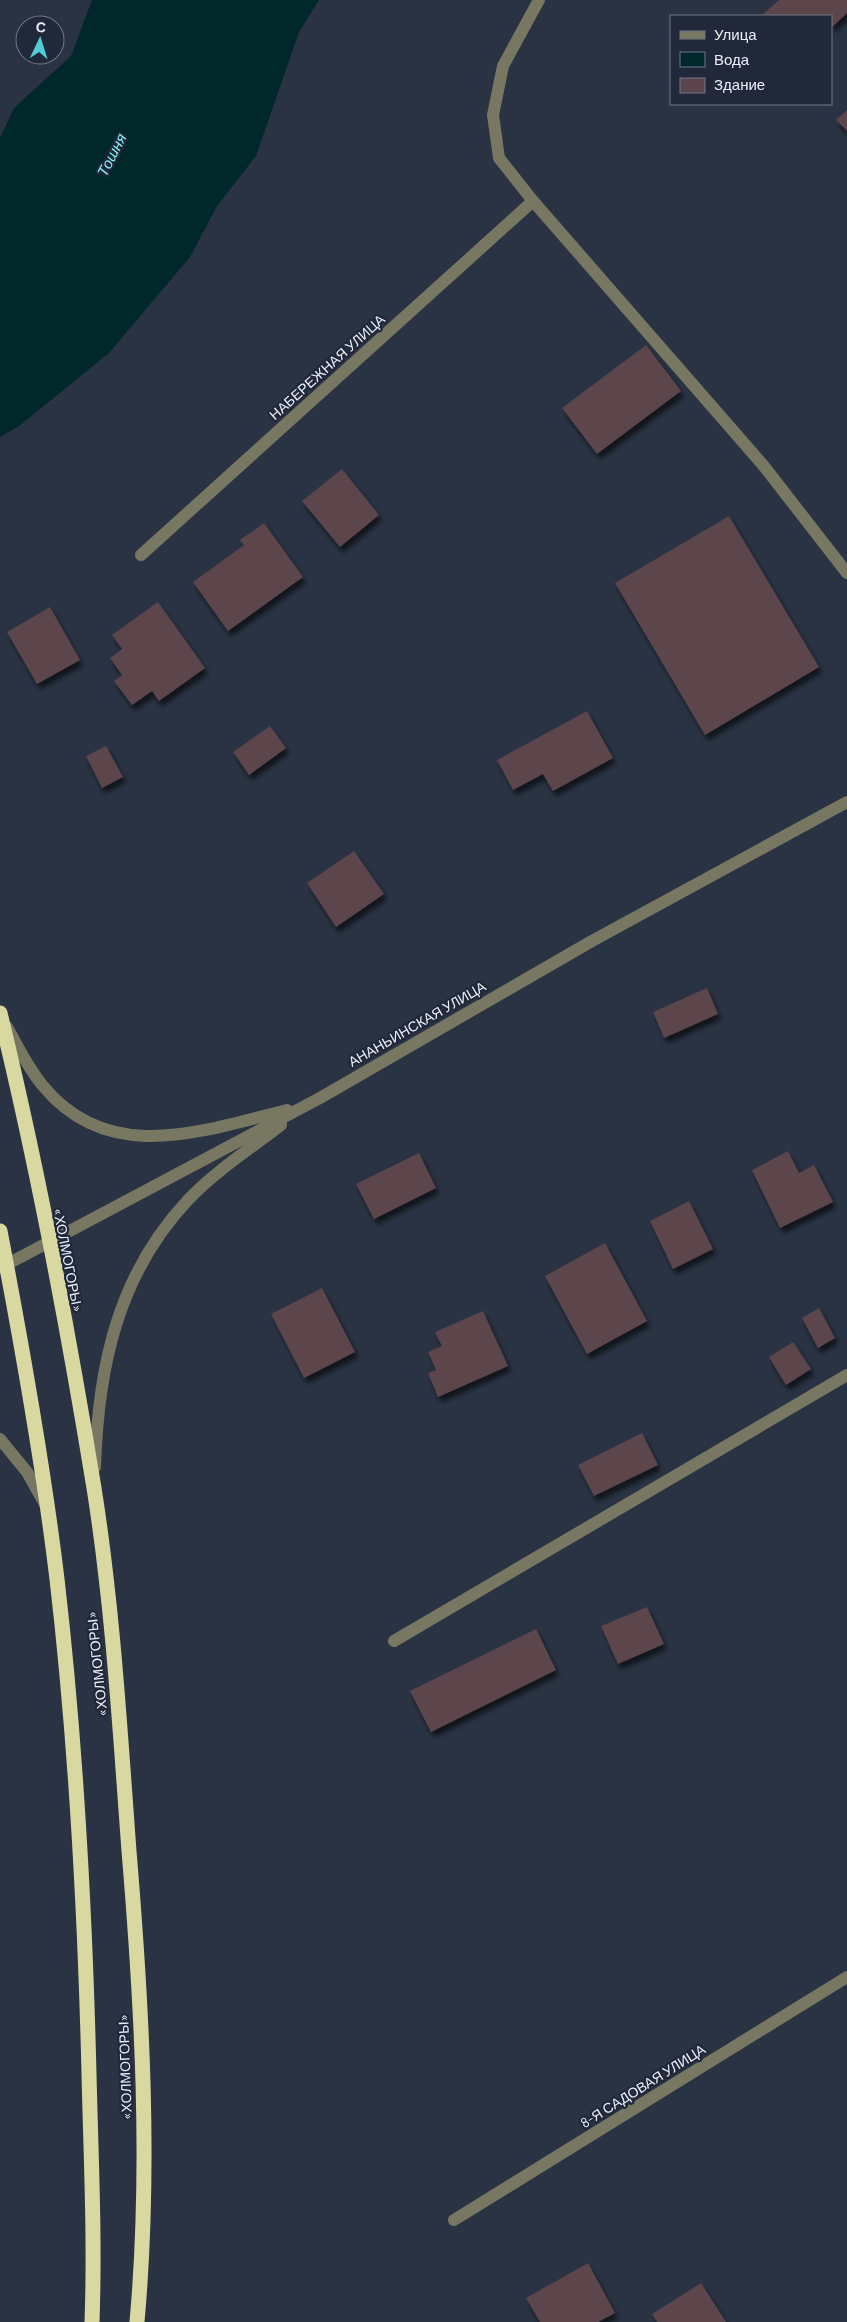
<svg xmlns="http://www.w3.org/2000/svg" width="847" height="2322" font-family="Barlow,sans-serif">
	<defs>
		<filter id="shadow"><feDropShadow dx="3" dy="5.5" stdDeviation="2.5" flood-color="#0009"/></filter>
	</defs>
	<rect width="100%" height="100%" fill="#293343"/>
	<path fill="#00272a" d="M 92,0 L 319,0 L 299,32 L 256,156 L 217,206 L 190,257 L 109,353 L 19,426 L 0,437 L 0,138 L 14,108 L 71,56 Z"/>
	<g fill="#5b444b" filter="url(#shadow)">
		<path d="M 779,0 L 847,0 L 847,13 L 831,28 L 831,16 L 761,16 Z"/>
		<path d="M 847,110 L 847,131 L 836,120 Z"/>
		<path d="M 646,345 L 681,391 L 597,454 L 562,408 Z"/>
		<path d="M 342,469 L 379,515 L 340,547 L 302,501 Z"/>
		<path d="M 729,516 L 819,667 L 705,735 L 615,583 Z"/>
		<path d="M 264,523 L 303,577 L 228,631 L 193,582 L 244,545 L 240,540 Z"/>
		<path d="M 158,602 L 205,668 L 159,701 L 152,691 L 132,705 L 114,681 L 122,675 L 110,658 L 122,649 L 112,635 Z"/>
		<path d="M 50,607 L 80,660 L 37,684 L 7,632 Z"/>
		<path d="M 587,711 L 613,758 L 553,791 L 543,774 L 513,790 L 497,760 Z"/>
		<path d="M 270,726 L 286,748 L 249,775 L 233,752 Z"/>
		<path d="M 106,746 L 123,777 L 102,788 L 86,756 Z"/>
		<path d="M 354,851 L 384,894 L 336,927 L 307,883 Z"/>
		<path d="M 707,988 L 718,1014 L 664,1038 L 653,1012 Z"/>
		<path d="M 788,1151 L 799,1173 L 814,1165 L 833,1202 L 780,1228 L 752,1170 Z"/>
		<path d="M 419,1153 L 436,1188 L 374,1219 L 356,1184 Z"/>
		<path d="M 689,1201 L 713,1249 L 673,1269 L 650,1221 Z"/>
		<path d="M 605,1243 L 647,1321 L 587,1354 L 545,1276 Z"/>
		<path d="M 322,1288 L 355,1352 L 304,1378 L 271,1314 Z"/>
		<path d="M 819,1308 L 835,1338 L 818,1348 L 802,1318 Z"/>
		<path d="M 483,1311 L 508,1366 L 438,1397 L 428,1373 L 436,1370 L 428,1352 L 442,1346 L 435,1332 Z"/>
		<path d="M 793,1342 L 811,1369 L 786,1385 L 769,1357 Z"/>
		<path d="M 642,1433 L 658,1465 L 594,1496 L 578,1465 Z"/>
		<path d="M 647,1607 L 664,1644 L 618,1664 L 601,1626 Z"/>
		<path d="M 536,1629 L 556,1670 L 431,1732 L 410,1691 Z"/>
		<path d="M 588,2263 L 615,2313 L 598,2322 L 540,2322 L 526,2298 Z"/>
		<path d="M 701,2283 L 726,2322 L 657,2322 L 652,2314 Z"/>
	</g>
	<g fill="none" stroke-linecap="round" stroke-linejoin="round">
		<g stroke="#787862" stroke-width="12">
			<path d="M 539,0 L 503,66 L 493,115 L 499,158 L 533,201 L 763,465 L 847,573"/>
			<path d="M 141,555 L 533,201"/>
			<path d="M 7,1027 C 18,1047 28,1068 43,1086 C 109,1166 202,1131 287,1110"/>
			<path d="M 0,1268 L 320,1098 L 592,941 L 847,802"/>
			<path d="M 0,1439 L 27,1472 L 45,1504"/>
			<path d="M 95,1467 C 98,1369 117,1276 187,1201 C 214,1172 250,1149 281,1125"/>
			<path d="M 394,1641 L 847,1375"/>
			<path d="M 454,2220 L 847,1977"/>
		</g>
		<g stroke="#d9d8a1" stroke-width="15">
			<path d="M 0,1013 C 38,1169 68,1329 94,1488 C 113,1608 120,1730 129,1851 C 142,2007 151,2166 137,2322"/>
			<path d="M 0,1231 C 22,1346 43,1462 57,1579 C 76,1743 85,1909 89,2074 C 91,2157 95,2239 92,2322"/>
		</g>
	</g>
	<g text-anchor="middle" stroke-width="4.5" stroke-linejoin="round" paint-order="stroke">
		<g font-size="14" fill="#eaf0fb" stroke="#202839">
			<text transform="translate(327 367) rotate(-42)" y="5">НАБЕРЕЖНАЯ УЛИЦА</text>
			<text transform="translate(417 1024) rotate(-30)" y="5">АНАНЬИНСКАЯ УЛИЦА</text>
			<text transform="translate(68 1260) rotate(79)" y="5">«ХОЛМОГОРЫ»</text>
			<text transform="translate(97 1664) rotate(-96)" y="5">«ХОЛМОГОРЫ»</text>
			<text transform="translate(125 2067) rotate(-92)" y="5">«ХОЛМОГОРЫ»</text>
			<text transform="translate(643 2086) rotate(-32)" y="5">8-Я САДОВАЯ УЛИЦА</text>
		</g>
		<g font-size="15" font-style="italic" fill="#84f2fa" stroke="#202839">
			<text transform="translate(112 155) rotate(-63)" y="5">Тошня</text>
		</g>
	</g>
	<rect x="670" y="15" width="162" height="90" fill="#202839" stroke="#717887"/>
	<rect x="680" y="31" width="25" height="8" fill="#787862" stroke="#717887"/>
	<text x="714" y="40" font-size="15" fill="#eaf0fb">Улица</text>
	<rect x="680" y="52" width="25" height="15" fill="#00272a" stroke="#717887"/>
	<text x="714" y="65" font-size="15" fill="#eaf0fb">Вода</text>
	<rect x="680" y="78" width="25" height="15" fill="#5b444b" stroke="#717887"/>
	<text x="714" y="90" font-size="15" fill="#eaf0fb">Здание</text>
	<g transform="translate(40 40) rotate(4)"><circle r="24" fill="#202839" stroke="#717887"/>
	<path d="M0-4L9 19L0 12L-9 19Z" fill="#52cbd8"/>
	<text y="-8" font-size="14" font-weight="bold" text-anchor="middle" fill="#eaf0fb">С</text>
	</g>
</svg>
